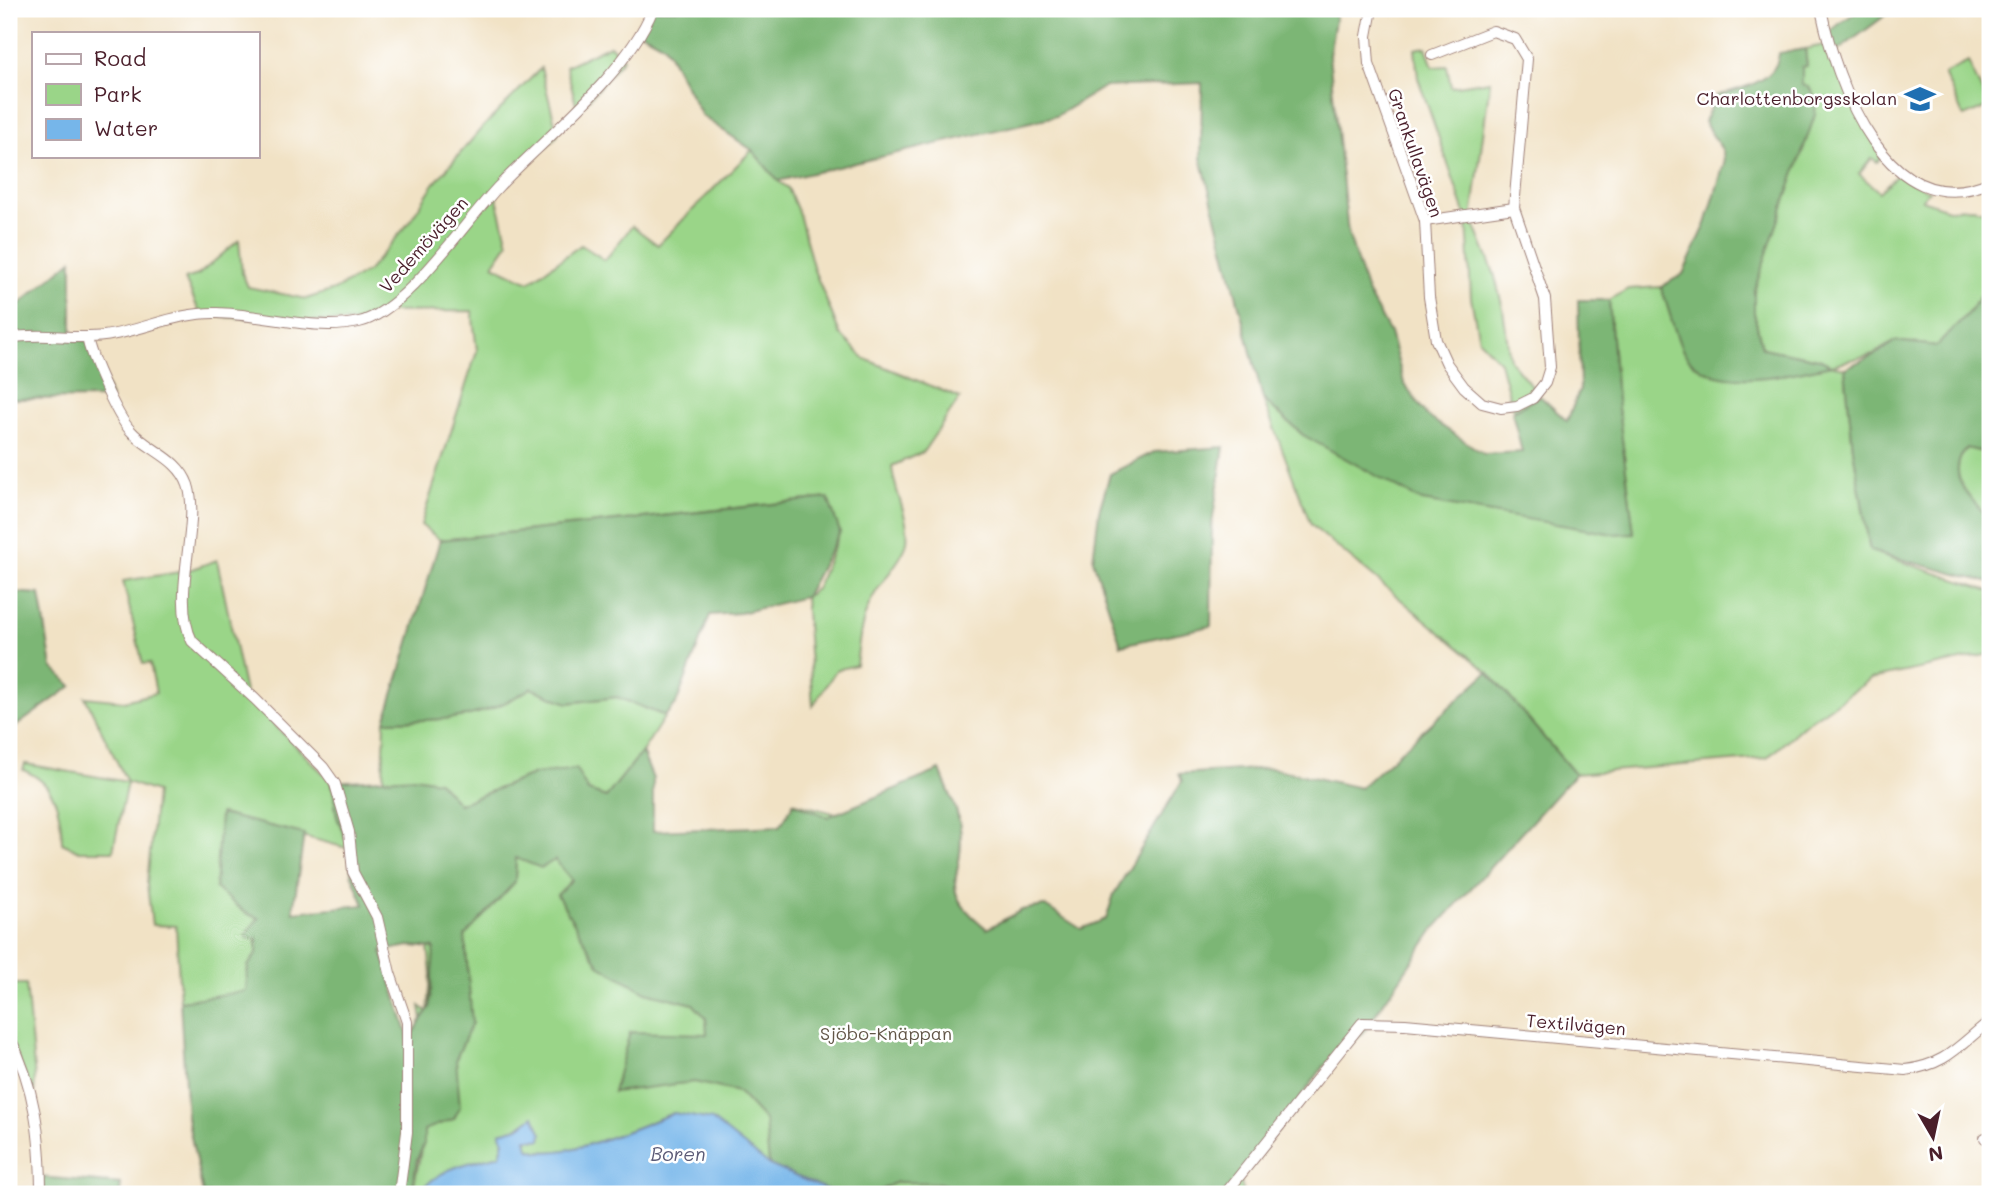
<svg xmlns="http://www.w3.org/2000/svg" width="1999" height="1203" font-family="Mali,sans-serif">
	<rect width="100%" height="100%" fill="#fff"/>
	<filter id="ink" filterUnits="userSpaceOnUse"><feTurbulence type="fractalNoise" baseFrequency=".0143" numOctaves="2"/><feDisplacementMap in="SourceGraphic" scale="14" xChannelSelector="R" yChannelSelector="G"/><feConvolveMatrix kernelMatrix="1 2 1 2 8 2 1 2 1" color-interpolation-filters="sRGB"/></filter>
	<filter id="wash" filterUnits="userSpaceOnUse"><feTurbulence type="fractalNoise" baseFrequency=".00686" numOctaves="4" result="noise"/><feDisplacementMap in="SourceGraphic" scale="28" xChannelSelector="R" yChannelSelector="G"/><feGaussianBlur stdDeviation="1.57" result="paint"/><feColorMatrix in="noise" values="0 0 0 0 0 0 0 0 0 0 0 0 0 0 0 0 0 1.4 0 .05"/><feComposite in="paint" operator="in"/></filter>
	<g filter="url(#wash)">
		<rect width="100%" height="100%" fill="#f1e2c5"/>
		<g fill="#9ad588" stroke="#727a5a" stroke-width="2">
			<path d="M 1829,44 L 1835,67 L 1883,156 L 1877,162 L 1872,158 L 1859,174 L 1879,192 L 1898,174 L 1929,191 L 1922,200 L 1948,209 L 1973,208 L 1990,212 L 1990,282 L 1969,312 L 1937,346 L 1895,341 L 1873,354 L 1831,365 L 1845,368 L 1853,449 L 1870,551 L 1990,591 L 1990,654 L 1871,679 L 1804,725 L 1767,758 L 1575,774 L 1488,672 L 1311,525 L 1263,399 L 1303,435 L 1634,533 L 1617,400 L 1609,300 L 1628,289 L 1661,287 L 1683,351 L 1816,368 L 1831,365 L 1819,359 L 1762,348 L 1754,313 L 1754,291 L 1802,85 L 1802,66 L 1807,65 L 1805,49 Z"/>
			<path d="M 610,45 L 623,59 L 578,112 L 566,66 Z"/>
			<path d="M 1426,47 L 1433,67 L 1447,66 L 1451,87 L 1490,81 L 1472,219 L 1494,273 L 1503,309 L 1510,360 L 1540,396 L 1513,410 L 1500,362 L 1479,340 L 1471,298 L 1467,219 L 1418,78 L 1415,49 Z"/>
			<path d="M 1968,62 L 1989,106 L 1964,117 L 1944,74 Z"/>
			<path d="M 541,68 L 558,135 L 496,194 L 508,243 L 493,265 L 529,282 L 581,245 L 605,260 L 632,226 L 658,245 L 752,150 L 778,181 L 788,188 L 799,214 L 814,270 L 840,334 L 865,359 L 960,398 L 923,452 L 892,466 C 893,490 913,524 906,546 C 899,564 882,580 873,597 C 861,618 859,642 856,665 L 836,670 L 813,706 L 805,597 L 816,589 L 840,532 L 827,498 L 440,540 L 421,525 L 477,351 L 472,311 L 387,312 L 362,323 L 201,316 L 185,279 L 198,275 L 239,240 L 242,273 L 248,287 L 306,299 L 334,290 L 368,271 L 408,224 L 433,185 L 481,129 Z"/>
			<path d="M 1967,448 L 1990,454 L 1990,519 C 1971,499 1943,475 1967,448 Z"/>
			<path d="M 217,560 L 246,697 L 332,782 L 337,817 L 350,849 L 221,814 L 216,888 L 246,913 L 260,918 L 255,927 L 257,953 L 248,966 L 246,992 L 180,1001 L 176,926 L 152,925 L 147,884 L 156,792 L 127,782 L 113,851 L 79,851 L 62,843 C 61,811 56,783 23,770 L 25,764 L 127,782 L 85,697 L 124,701 L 156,693 L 150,663 L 143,664 L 123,581 L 186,571 Z"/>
			<path d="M 531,688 L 568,703 L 617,697 L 665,716 L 642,752 L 606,797 L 588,791 L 576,769 L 535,774 L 459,804 L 383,779 L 385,721 C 446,719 478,722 531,688 Z"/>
			<path d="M 940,770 C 946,787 958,808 960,827 C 966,883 932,885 987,929 L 1022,910 L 1045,906 L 1239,1176 L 1244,1194 L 840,1194 L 799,1174 L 769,1165 L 748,1150 L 674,1113 C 639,1125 560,1164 528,1148 L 526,1138 L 541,1140 L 542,1134 L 533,1117 L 519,1127 L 500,1132 L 504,1141 L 500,1155 C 470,1163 438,1167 419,1194 L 412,1194 L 421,1151 L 426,1046 L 420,1006 L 428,1012 L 431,974 L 428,946 L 515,877 L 516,858 L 555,860 L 572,880 L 565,888 L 783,864 L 793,802 L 833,813 L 848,812 Z"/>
			<path d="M 9,984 L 26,984 L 35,1079 L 34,1095 L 9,1038 Z"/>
		</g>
		<g fill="#7bb674" stroke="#626a50" stroke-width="2" fill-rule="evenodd">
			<path d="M 649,9 L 1337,9 L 1329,55 L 1348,233 L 1367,292 L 1390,333 L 1404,383 L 1427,416 L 1484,454 L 1522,452 L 1512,412 L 1540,396 L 1567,421 L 1580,389 L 1578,300 L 1609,300 L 1617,400 L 1634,533 L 1613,534 L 1422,501 L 1303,435 L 1263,399 L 1201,158 L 1202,83 L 1104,87 L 1056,116 L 778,181 L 752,150 L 702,116 L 664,45 L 640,32 Z"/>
			<path d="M 1860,9 L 1894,9 L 1832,55 L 1827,33 Z"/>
			<path d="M 1805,49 L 1807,66 L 1802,67 L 1802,85 L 1809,87 L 1816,99 L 1815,115 L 1754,291 L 1754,313 L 1762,348 L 1819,359 L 1831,365 C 1789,374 1712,395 1684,353 C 1677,342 1667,303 1661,287 L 1683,274 L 1706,224 L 1724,164 L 1723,151 L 1704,122 L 1716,96 C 1740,88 1777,83 1779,53 Z"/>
			<path d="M 72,260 L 72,340 L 88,340 L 111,398 L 9,399 C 15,373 9,341 9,313 Z"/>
			<path d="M 1990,282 L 1990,454 L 1967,448 C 1943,475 1971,499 1990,519 L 1990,583 L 1870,551 L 1853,449 L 1845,368 L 1878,353 L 1895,341 L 1937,346 L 1969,312 Z"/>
			<path d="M 1224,447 L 1212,524 L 1211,626 L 1121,645 L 1093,560 L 1099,511 L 1110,474 L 1154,452 Z"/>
			<path d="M 828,498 L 840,532 L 805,597 L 740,613 L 710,615 L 676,704 L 665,716 L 617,697 L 568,703 L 531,688 C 475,723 448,719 385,721 L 440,540 Z"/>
			<path d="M 9,592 L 40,594 L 52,667 L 72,686 L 9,731 Z"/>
			<path d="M 1488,672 L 1575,774 L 1435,928 L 1362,1034 L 1324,1066 L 1230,1194 L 974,1194 L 939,1183 L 896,1182 L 873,1194 L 837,1194 L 769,1165 L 765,1121 L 738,1092 L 694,1082 L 613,1092 L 630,1032 L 707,1034 L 706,1018 L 693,1004 L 646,992 L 599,965 L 557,895 L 572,880 L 555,860 L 541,868 L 516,858 L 515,882 L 465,936 L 472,1023 L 456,1059 L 460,1107 L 454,1119 L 424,1130 L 424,1144 L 417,1159 L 412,1194 L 203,1194 L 187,1117 L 180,1001 L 246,991 L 248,966 L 257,953 L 257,938 L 248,939 L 245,935 L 259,918 L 246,913 L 215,888 L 220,814 L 304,834 L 293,912 L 364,905 L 351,873 L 350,849 L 337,817 L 332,782 L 415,777 L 438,781 L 459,804 L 535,774 L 576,769 L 588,791 L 606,797 L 642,752 L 653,779 L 653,831 L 780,826 L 794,803 L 828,817 L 940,770 C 946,787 958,808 960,827 C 966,883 932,885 987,929 L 1022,910 L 1045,906 L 1081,929 L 1106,919 L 1114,894 L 1182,781 L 1179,774 L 1272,768 L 1360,788 ZM 410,946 L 434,948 L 430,1007 L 409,1039 L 382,951 Z"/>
			<path d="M 39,1177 L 121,1184 L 120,1194 L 40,1194 Z"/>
		</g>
		<path fill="#76b6ea" stroke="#606a8a" stroke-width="2" d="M 674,1113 L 712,1120 L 769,1165 L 837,1194 L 419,1194 C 438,1167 470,1163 500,1155 L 504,1141 L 500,1132 L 519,1127 L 534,1116 L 542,1134 L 541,1140 L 526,1139 L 528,1148 C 559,1164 640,1125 674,1113 Z"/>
	</g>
	<g filter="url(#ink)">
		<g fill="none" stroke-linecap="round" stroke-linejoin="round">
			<g stroke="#9e8078" stroke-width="12">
				<g id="minor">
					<path d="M 1372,9 L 1367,36 L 1369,64 L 1425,221 L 1429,297 L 1436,340 L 1447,364 L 1464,387 L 1482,403 L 1501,408 L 1517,406 L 1533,398 L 1545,383 L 1550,367 L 1545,299 L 1514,208 L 1527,59 L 1515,39 L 1493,31 L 1432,55"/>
					<path d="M 1821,9 C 1836,83 1888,228 1990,182"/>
					<path d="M 1425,221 L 1514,208"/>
					<path d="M 87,337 C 90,356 117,416 130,430 C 148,451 178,457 188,485 C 201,525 170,597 192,641 L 255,699 L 323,767 L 335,784 L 349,832 L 353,872 L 377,917 L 390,973 L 407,1022 L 407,1132 L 399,1194"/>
					<path d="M 9,338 C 41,332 72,340 104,336 C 142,331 177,312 217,313 C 263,314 314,332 359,322 C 405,312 464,223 498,187 C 547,136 625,76 653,9"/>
					<path d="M 9,1036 C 35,1087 41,1137 41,1194"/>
					<path d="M 1985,1138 L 1990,1140"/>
					<path d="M 1225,1194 L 1362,1023 L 1405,1024 L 1905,1070 C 1947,1065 1959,1045 1990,1021"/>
				</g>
			</g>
			<use href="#minor" stroke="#fff" stroke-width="10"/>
		</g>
	</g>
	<defs>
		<g id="school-bare" transform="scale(2.415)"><path d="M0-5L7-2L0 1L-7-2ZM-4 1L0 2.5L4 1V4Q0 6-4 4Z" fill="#1f6fb2" stroke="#fff" stroke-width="2.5" paint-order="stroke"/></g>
	</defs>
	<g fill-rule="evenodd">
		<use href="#school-bare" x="1920" y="99"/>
	</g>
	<g text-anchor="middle" stroke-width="5" stroke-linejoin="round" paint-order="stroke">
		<g font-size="18" fill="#4a1f2b" stroke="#fff" text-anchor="end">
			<text x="1897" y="105">Charlottenborgsskolan</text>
		</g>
		<g font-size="18" fill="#4a1f2b" stroke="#fff">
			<text transform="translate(1415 153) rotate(71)" y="6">Grankullavägen</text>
			<text transform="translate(424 245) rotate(-48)" y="6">Vedemövägen</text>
			<text transform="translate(1576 1025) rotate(5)" y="6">Textilvägen</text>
		</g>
		<g font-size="18" fill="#625647" stroke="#fff">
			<text x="886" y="1040">Sjöbo-Knäppan</text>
		</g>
		<g font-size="19" font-style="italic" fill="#5c5b77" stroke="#fff">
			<text x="678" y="1161">Boren</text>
		</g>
	</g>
	<rect width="1999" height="1203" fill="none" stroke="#fff" stroke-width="35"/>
	<rect x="32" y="32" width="228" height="126" fill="#ffffff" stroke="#b7a5aa" stroke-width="2"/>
	<rect x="46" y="54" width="35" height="10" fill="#ffffff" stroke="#b7a5aa" stroke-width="2"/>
	<text x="94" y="66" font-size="21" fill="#4a1f2b">Road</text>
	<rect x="46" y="84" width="35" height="21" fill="#9ad588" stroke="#b7a5aa" stroke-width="2"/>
	<text x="94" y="102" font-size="21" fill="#4a1f2b">Park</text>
	<rect x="46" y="119" width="35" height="21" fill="#76b6ea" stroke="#b7a5aa" stroke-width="2"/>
	<text x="94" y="136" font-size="21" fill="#4a1f2b">Water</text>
	<g transform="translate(1933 1137) rotate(171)" stroke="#ffffff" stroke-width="5" paint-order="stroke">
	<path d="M0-5L12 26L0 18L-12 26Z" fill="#4a1f2b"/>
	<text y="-10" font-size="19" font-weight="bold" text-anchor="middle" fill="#4a1f2b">N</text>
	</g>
</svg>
